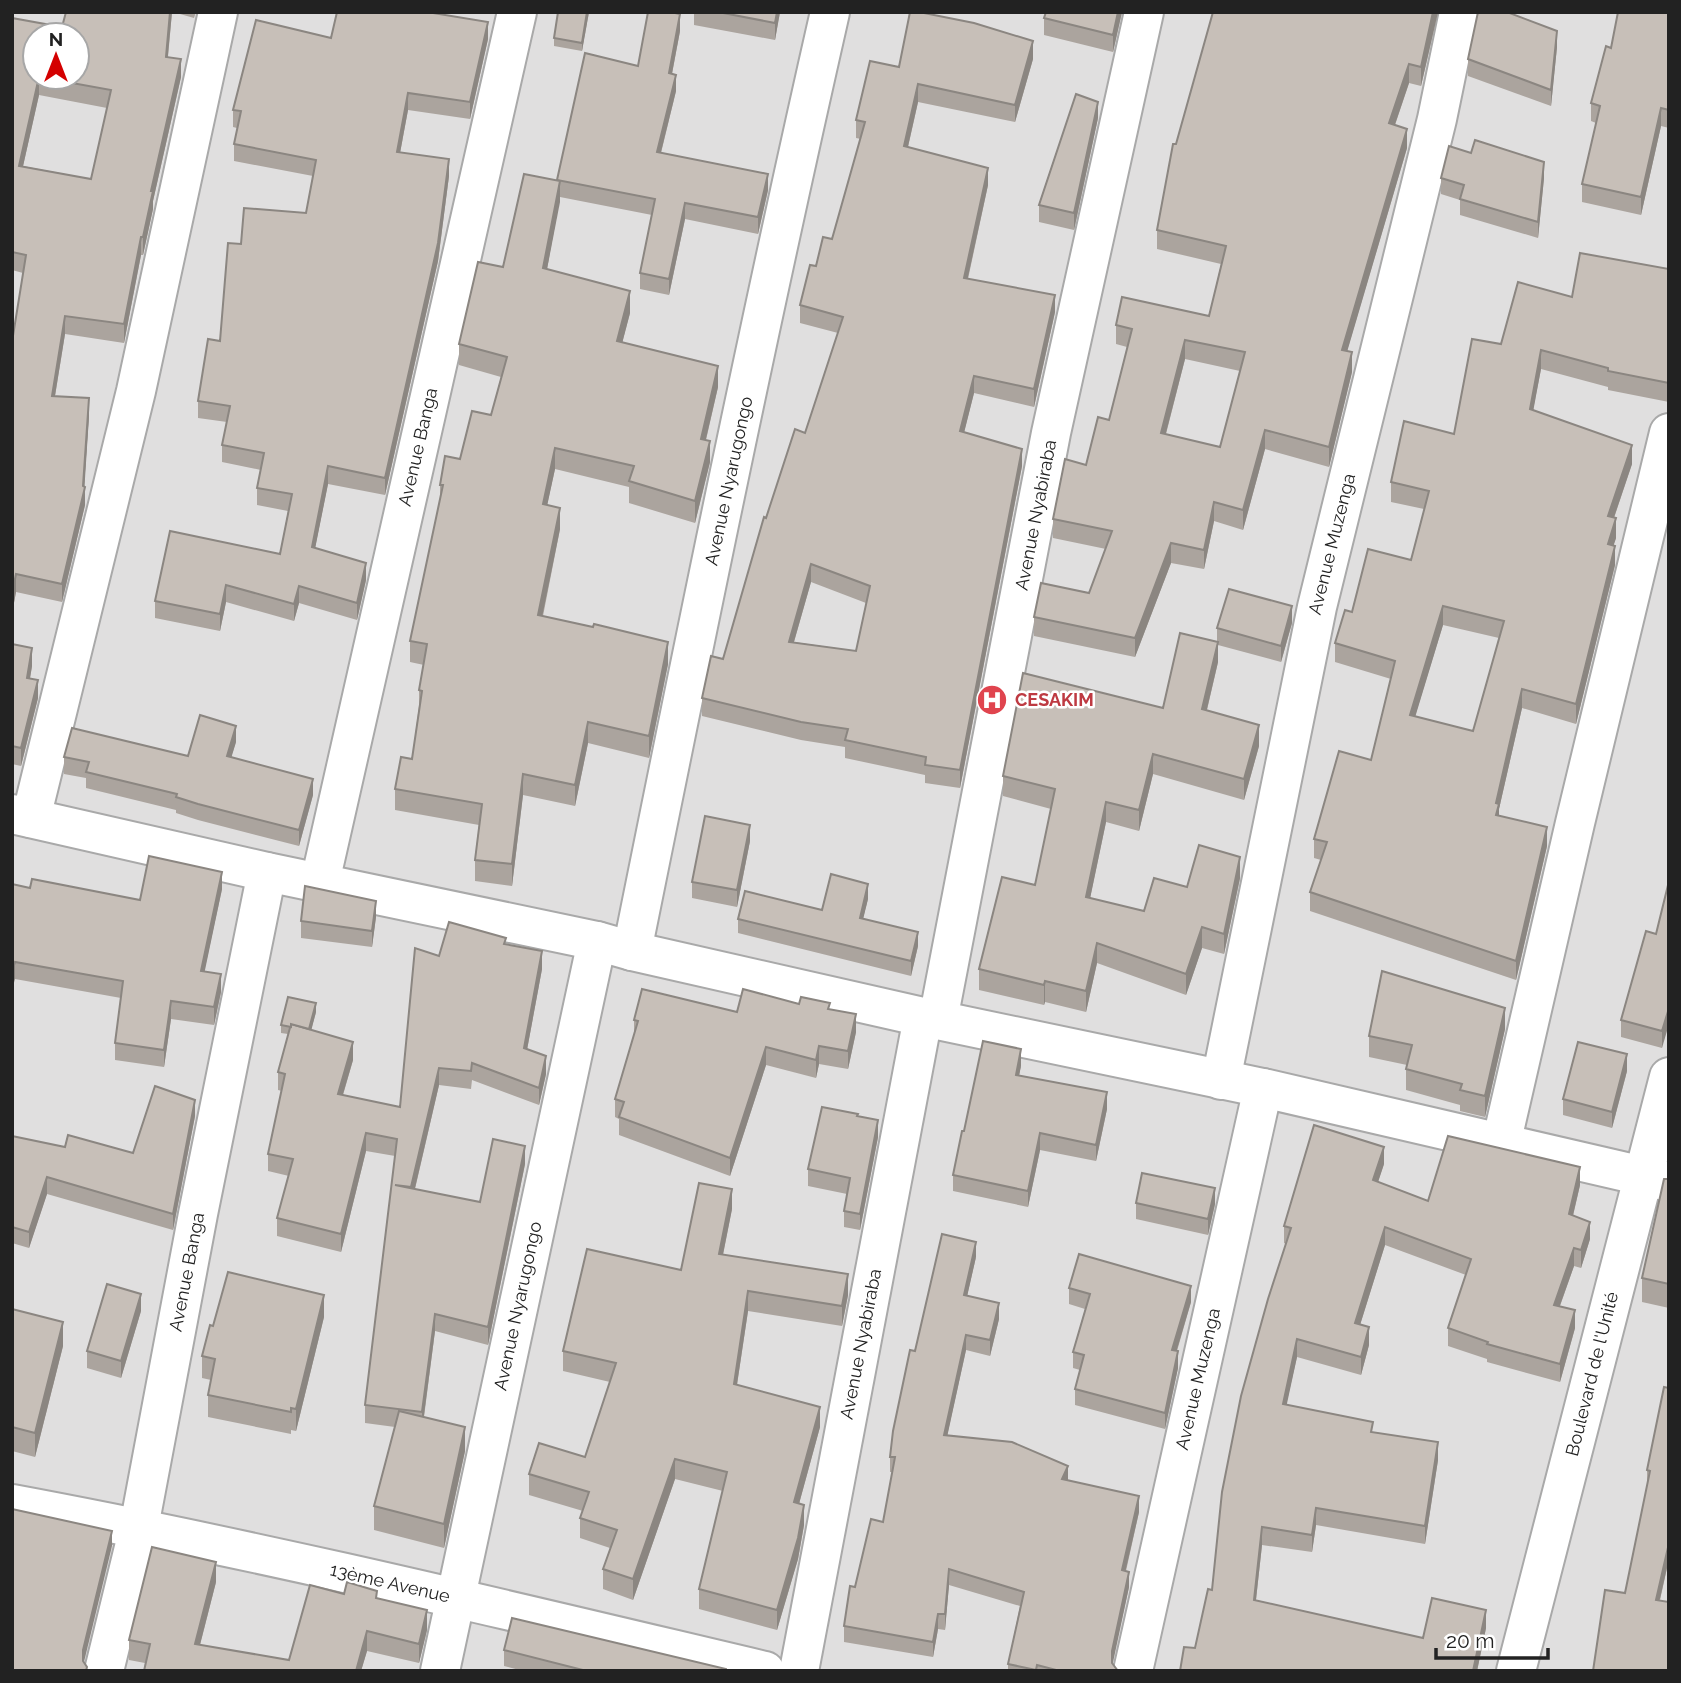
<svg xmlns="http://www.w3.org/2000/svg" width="1681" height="1683" font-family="Raleway,sans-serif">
	<rect width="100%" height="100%" fill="#f2efe9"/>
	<path fill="#e0dfdf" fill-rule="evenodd" d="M 12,12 L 1669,12 L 1669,1671 L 12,1671 ZM 35,35 L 77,35 L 77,77 L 35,77 Z"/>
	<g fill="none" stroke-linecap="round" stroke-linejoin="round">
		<g stroke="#a9a9a9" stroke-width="42">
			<g id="minor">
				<path d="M 12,814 L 267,872 L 597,941 L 632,951 L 923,1017 L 1263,1088 L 1669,1182"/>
				<path d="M 31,818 L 136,391 L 218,12"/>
				<path d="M 320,882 L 517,12"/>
				<path d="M 632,951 C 695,638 759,324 830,12"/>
				<path d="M 938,1020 L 1051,433 L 1144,12"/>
				<path d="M 1221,1080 L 1317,607 L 1437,119 L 1459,12"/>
				<path d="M 1501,1144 L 1575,823 L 1669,433"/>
				<path d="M 12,1504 C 265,1551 515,1612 765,1671"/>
				<path d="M 104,1671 L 139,1527 L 198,1214 L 267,872"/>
				<path d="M 440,1671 L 597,941"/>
				<path d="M 799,1671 L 923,1017"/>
				<path d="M 1133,1671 L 1263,1088"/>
				<path d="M 1516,1671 L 1669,1077"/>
			</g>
		</g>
		<use href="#minor" stroke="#fff" stroke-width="38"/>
	</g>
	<g fill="#aba49e" fill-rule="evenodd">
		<path d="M 66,12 L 172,12 L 168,57 L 181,77 L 153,201 L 153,209 L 143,255 L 141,255 L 124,343 L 65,334 L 55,396 L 89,416 L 84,487 L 85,505 L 62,602 L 16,592 L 12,613 L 23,273 L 12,270 L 12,18 L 62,27 ZM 39,95 L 107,108 L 91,179 L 23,166 Z"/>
		<path d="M 173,12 L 196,12 L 194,18 Z"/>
		<path d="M 337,12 L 431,12 L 430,13 L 488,39 L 470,119 L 408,110 L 400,153 L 449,176 L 438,261 L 385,495 L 328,484 L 315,548 L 366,580 L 357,620 L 299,603 L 294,621 L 226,602 L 220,631 L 155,618 L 155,601 L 280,554 L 288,511 L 257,505 L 257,488 L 261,470 L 222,462 L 222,445 L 227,422 L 198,418 L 198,401 L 220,341 L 241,244 L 306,213 L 313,176 L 234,161 L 234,144 L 237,128 L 233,127 L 233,110 L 331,38 Z"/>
		<path d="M 589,12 L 582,51 L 554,46 L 554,38 Z"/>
		<path d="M 694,12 L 780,12 L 775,40 L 694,25 Z"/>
		<path d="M 1122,12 L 1113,52 L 1044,35 L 1044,18 Z"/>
		<path d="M 1438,12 L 1421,86 L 1409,83 L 1395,125 L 1407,148 L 1347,351 L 1352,372 L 1329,467 L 1265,449 L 1243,530 L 1214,521 L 1204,569 L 1171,563 L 1135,657 L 1034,636 L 1034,617 L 1089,593 L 1106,549 L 1053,538 L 1053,519 L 1086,465 L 1109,420 L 1127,347 L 1116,344 L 1116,325 L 1209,316 L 1221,264 L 1157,249 L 1157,230 L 1176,144 ZM 1185,359 L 1240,371 L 1220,447 L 1166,434 Z"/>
		<path d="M 1669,12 L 1669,128 L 1661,126 L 1641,215 L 1582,202 L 1582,184 L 1596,123 L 1591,121 L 1591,103 L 1611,48 Z"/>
		<path d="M 680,31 L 672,74 L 676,91 L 661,153 L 768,190 L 758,234 L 685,219 L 669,295 L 640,289 L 640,273 L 652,215 L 560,197 L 547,269 L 630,313 L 622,343 L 718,387 L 706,440 L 710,462 L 695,523 L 629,503 L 629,487 L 555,469 L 547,505 L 560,529 L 543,616 L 668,664 L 649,758 L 588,743 L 575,806 L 523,795 L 512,886 L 475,881 L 475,860 L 479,825 L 395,810 L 395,789 L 412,759 L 419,706 L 419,690 L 424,665 L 410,662 L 410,641 L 440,501 L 440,485 L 460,459 L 491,415 L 501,377 L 459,365 L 459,344 L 503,267 L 557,180 L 638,66 Z"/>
		<path d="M 1557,47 L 1551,106 L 1468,76 L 1468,59 Z"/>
		<path d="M 1033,59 L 1015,122 L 918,102 L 908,147 L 988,185 L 968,279 L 1055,312 L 1034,407 L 974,393 L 964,432 L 1022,466 L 960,788 L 925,783 L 925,775 L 845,758 L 845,747 L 801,740 L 702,716 L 702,698 L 723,659 L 766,518 L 805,433 L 838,333 L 800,323 L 800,305 L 816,266 L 832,239 L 861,139 L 856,138 L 856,120 L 899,67 ZM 811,582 L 866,603 L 856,651 L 794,642 Z"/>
		<path d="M 1098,118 L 1074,230 L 1039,222 L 1039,205 Z"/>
		<path d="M 1441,178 L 1544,178 L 1538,238 L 1460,215 L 1460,200 L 1441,194 Z"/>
		<path d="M 1669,269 L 1669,402 L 1608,390 L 1608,387 L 1541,369 L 1533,410 L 1632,464 L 1614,518 L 1616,538 L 1613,546 L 1615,565 L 1576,724 L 1522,708 L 1499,809 L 1499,815 L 1547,846 L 1516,980 L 1310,911 L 1310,892 L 1321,860 L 1314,858 L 1314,839 L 1371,760 L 1391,679 L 1335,662 L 1335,643 L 1352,612 L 1411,560 L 1424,509 L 1391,502 L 1391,482 L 1454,434 L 1501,344 L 1572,297 ZM 1443,625 L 1499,638 L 1473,731 L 1415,716 Z"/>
		<path d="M 1292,623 L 1281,662 L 1218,645 L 1218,662 L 1207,710 L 1259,746 L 1244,800 L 1153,774 L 1139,831 L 1106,822 L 1090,898 L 1144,911 L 1187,887 L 1240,878 L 1224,954 L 1202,948 L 1186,995 L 1097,963 L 1086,1012 L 1045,1002 L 1044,1005 L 979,990 L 979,969 L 1035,885 L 1051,809 L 1003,796 L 1003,776 L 1163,708 L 1217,641 L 1217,628 Z"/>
		<path d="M 12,644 L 32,666 L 30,678 L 38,698 L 21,766 L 12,764 Z"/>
		<path d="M 236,742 L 231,757 L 313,795 L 299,846 L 198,820 L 176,813 L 176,810 L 86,788 L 86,778 L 64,774 L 64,757 L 188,756 Z"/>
		<path d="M 750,841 L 737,907 L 692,898 L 692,882 Z"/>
		<path d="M 1669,881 L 1662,1048 L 1621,1037 L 1621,1020 L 1656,934 Z"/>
		<path d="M 12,884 L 30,888 L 140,900 L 222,889 L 204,972 L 221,992 L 214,1025 L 171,1019 L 164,1067 L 115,1060 L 115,1043 L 121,998 L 15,979 Z"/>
		<path d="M 868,899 L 863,918 L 918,946 L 911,976 L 738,933 L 738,919 L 822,910 Z"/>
		<path d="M 376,917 L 372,947 L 301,938 L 301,921 Z"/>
		<path d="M 506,944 L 542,969 L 527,1050 L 546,1074 L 539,1105 L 472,1080 L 471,1089 L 439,1085 L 415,1189 L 480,1202 L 525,1164 L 488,1345 L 435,1331 L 424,1417 L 465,1451 L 444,1548 L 374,1530 L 374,1506 L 395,1427 L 365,1423 L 365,1405 L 395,1156 L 366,1151 L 341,1252 L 277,1236 L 277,1218 L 289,1176 L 268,1171 L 268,1154 L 282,1091 L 278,1090 L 278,1072 L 288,1034 L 281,1033 L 281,1025 L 316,1012 L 311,1030 L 353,1060 L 343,1095 L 400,1107 L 439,956 Z"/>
		<path d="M 799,1004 L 830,1009 L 856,1032 L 848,1069 L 819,1064 L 816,1078 L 766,1065 L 730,1176 L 619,1135 L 619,1119 L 615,1117 L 615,1099 L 634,1037 L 634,1020 L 737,1012 Z"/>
		<path d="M 1505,1029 L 1485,1117 L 1460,1111 L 1460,1105 L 1406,1090 L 1406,1069 L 1407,1065 L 1369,1057 L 1369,1036 Z"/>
		<path d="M 1021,1066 L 1019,1075 L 1107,1109 L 1096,1161 L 1040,1150 L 1028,1207 L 953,1191 L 953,1175 L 964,1131 Z"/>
		<path d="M 1627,1071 L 1612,1128 L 1563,1115 L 1563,1099 Z"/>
		<path d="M 195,1116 L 173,1230 L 47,1194 L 29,1248 L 12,1243 L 12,1136 L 65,1147 L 133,1153 Z"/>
		<path d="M 858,1117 L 878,1137 L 860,1230 L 844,1227 L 844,1211 L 847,1194 L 808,1186 L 808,1169 Z"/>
		<path d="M 1384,1164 L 1378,1182 L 1428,1201 L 1580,1185 L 1573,1216 L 1590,1239 L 1581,1268 L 1574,1266 L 1560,1306 L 1575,1328 L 1560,1382 L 1487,1362 L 1487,1359 L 1448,1346 L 1448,1328 L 1466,1275 L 1385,1245 L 1360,1325 L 1369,1345 L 1361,1375 L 1297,1357 L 1286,1405 L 1373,1432 L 1438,1460 L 1425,1544 L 1316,1525 L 1312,1552 L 1262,1545 L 1256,1600 L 1423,1638 L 1486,1628 L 1477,1671 L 1195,1648 L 1212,1590 L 1286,1244 L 1284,1243 L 1284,1226 Z"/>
		<path d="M 1669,1179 L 1669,1308 L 1642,1302 L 1642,1278 Z"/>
		<path d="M 1136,1203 L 1215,1204 L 1208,1235 L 1136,1219 Z"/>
		<path d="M 732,1209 L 723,1255 L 848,1295 L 842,1326 L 748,1311 L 737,1385 L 820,1427 L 799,1504 L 804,1525 L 798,1559 L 777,1630 L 699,1609 L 699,1589 L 723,1491 L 675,1479 L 633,1600 L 603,1589 L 603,1569 L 610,1548 L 580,1538 L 580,1518 L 583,1511 L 529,1495 L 529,1474 L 585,1457 L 610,1382 L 563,1371 L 563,1351 L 681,1270 Z"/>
		<path d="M 976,1257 L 967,1296 L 999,1319 L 990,1356 L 966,1350 L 947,1436 L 1068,1481 L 1139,1512 L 1126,1571 L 1129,1587 L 1112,1663 L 1118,1671 L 1008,1671 L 1008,1664 L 1020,1606 L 949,1585 L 945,1630 L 938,1629 L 933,1657 L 844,1642 L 844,1626 L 855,1587 L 883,1522 L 893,1472 L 890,1472 L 890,1457 L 915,1351 Z"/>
		<path d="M 1069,1288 L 1191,1302 L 1177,1351 L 1178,1368 L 1165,1429 L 1075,1405 L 1075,1389 L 1080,1370 L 1073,1368 L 1073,1352 L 1085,1309 L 1069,1304 Z"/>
		<path d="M 12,1309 L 63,1346 L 35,1457 L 12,1451 Z"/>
		<path d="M 141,1311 L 121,1378 L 87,1368 L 87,1351 Z"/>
		<path d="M 324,1317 L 296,1431 L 291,1430 L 291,1434 L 208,1417 L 208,1395 L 211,1380 L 202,1378 L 202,1356 L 213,1326 Z"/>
		<path d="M 1664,1387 L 1669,1559 L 1660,1600 L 1647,1486 L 1647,1470 Z"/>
		<path d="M 216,1582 L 200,1645 L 289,1660 L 344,1594 L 377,1598 L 427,1630 L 419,1663 L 367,1651 L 361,1671 L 144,1671 L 145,1663 L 129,1660 L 129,1640 Z"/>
		<path d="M 504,1650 L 726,1671 L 523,1671 L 504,1666 Z"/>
	</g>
	<g fill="#8b8681">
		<path d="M 170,12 L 172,12 L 166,75 L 166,57 Z"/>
		<path d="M 587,12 L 589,12 L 582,51 L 582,43 Z"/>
		<path d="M 777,12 L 780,12 L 775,40 L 775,23 Z"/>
		<path d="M 1118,12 L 1122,12 L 1113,52 L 1113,35 Z"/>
		<path d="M 1433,12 L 1438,12 L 1421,86 L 1421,67 Z"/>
		<path d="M 680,14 L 680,31 L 669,89 L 669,73 Z"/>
		<path d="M 488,22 L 488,39 L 470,119 L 470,102 Z"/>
		<path d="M 1557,31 L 1557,47 L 1551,106 L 1551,90 Z"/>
		<path d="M 1033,41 L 1033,59 L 1015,122 L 1015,105 Z"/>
		<path d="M 181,59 L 181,77 L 153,201 L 153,209 L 143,255 L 143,237 L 151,191 Z"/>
		<path d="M 1409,64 L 1409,83 L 1389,142 L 1389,123 Z"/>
		<path d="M 676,75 L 676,91 L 657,168 L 657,152 Z"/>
		<path d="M 39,77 L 39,95 L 19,184 L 19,166 Z"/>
		<path d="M 918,84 L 918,102 L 904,164 L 904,146 Z"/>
		<path d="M 408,93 L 408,110 L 397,169 L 397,152 Z"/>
		<path d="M 1098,102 L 1098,118 L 1074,230 L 1074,213 Z"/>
		<path d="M 1661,108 L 1661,126 L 1641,215 L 1641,197 Z"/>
		<path d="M 1407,129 L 1407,148 L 1342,369 L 1342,350 Z"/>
		<path d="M 449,159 L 449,176 L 438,261 L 385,495 L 385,478 Z"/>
		<path d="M 1544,162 L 1544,178 L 1538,238 L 1538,222 Z"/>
		<path d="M 988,168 L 988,185 L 964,295 L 964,278 Z"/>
		<path d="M 768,174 L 768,190 L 758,234 L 758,217 Z"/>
		<path d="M 560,181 L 560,202 L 543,290 L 543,268 Z"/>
		<path d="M 685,203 L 685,219 L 669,295 L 669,279 Z"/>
		<path d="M 141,237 L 141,255 L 124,343 L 124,324 Z"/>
		<path d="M 630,291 L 630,313 L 617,363 L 617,341 Z"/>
		<path d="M 1055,295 L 1055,312 L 1034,407 L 1034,389 Z"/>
		<path d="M 65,316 L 65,334 L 52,414 L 52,396 Z"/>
		<path d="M 1185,340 L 1185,359 L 1161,452 L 1161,433 Z"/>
		<path d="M 1541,350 L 1541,369 L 1530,428 L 1530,409 Z"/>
		<path d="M 1352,352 L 1352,372 L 1329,467 L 1329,447 Z"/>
		<path d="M 718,366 L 718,387 L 701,460 L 701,439 Z"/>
		<path d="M 974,376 L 974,393 L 960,449 L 960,431 Z"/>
		<path d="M 89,398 L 89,416 L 84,494 L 85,487 L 85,505 L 62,602 L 62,584 L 83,486 Z"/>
		<path d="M 1265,430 L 1265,449 L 1243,530 L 1243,510 Z"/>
		<path d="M 710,441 L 710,462 L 695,523 L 695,501 Z"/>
		<path d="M 1632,445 L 1632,464 L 1608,535 L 1608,516 Z"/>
		<path d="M 555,448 L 555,469 L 543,525 L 543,504 Z"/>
		<path d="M 1022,449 L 1022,466 L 960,788 L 960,770 Z"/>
		<path d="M 328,466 L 328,484 L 312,564 L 312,547 Z"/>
		<path d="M 1214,502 L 1214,521 L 1204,569 L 1204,550 Z"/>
		<path d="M 560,508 L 560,529 L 538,637 L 538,615 Z"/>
		<path d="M 1616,518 L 1616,538 L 1608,563 L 1608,544 Z"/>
		<path d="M 1171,543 L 1171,563 L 1135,657 L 1135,638 Z"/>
		<path d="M 1615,546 L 1615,565 L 1576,724 L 1576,704 Z"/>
		<path d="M 366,563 L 366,580 L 357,620 L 357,603 Z"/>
		<path d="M 811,564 L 811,582 L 789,659 L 789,642 Z"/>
		<path d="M 16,574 L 16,592 L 12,613 L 12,594 Z"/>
		<path d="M 226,585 L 226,602 L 220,631 L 220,614 Z"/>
		<path d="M 299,586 L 299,603 L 294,621 L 294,604 Z"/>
		<path d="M 1292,606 L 1292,623 L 1281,662 L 1281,646 Z"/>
		<path d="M 1443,606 L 1443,625 L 1410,734 L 1410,715 Z"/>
		<path d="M 668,642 L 668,664 L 649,758 L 649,736 Z"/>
		<path d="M 1218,642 L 1218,662 L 1202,730 L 1202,709 Z"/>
		<path d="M 32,648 L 32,666 L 27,696 L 27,678 Z"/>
		<path d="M 38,680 L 38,698 L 21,766 L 21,748 Z"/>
		<path d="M 1522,689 L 1522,708 L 1499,809 L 1499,823 L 1496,834 L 1496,803 Z"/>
		<path d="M 588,722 L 588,743 L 575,806 L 575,785 Z"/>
		<path d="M 1259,725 L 1259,746 L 1244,800 L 1244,779 Z"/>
		<path d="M 236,726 L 236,742 L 227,772 L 227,756 Z"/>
		<path d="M 1153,754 L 1153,774 L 1139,831 L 1139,810 Z"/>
		<path d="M 523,774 L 523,795 L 512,886 L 512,864 Z"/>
		<path d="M 313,779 L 313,795 L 299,846 L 299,830 Z"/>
		<path d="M 1106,802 L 1106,822 L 1086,918 L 1086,897 Z"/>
		<path d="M 750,825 L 750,841 L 737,907 L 737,890 Z"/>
		<path d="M 1547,827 L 1547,846 L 1516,980 L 1516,961 Z"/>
		<path d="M 1240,857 L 1240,878 L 1224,954 L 1224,934 Z"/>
		<path d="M 222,872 L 222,889 L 201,989 L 201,971 Z"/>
		<path d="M 868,884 L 868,899 L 860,932 L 860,918 Z"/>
		<path d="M 376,901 L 376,917 L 372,947 L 372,931 Z"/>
		<path d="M 1202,927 L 1202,948 L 1186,995 L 1186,974 Z"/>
		<path d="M 918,932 L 918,946 L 911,976 L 911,961 Z"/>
		<path d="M 1097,943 L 1097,963 L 1086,1012 L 1086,991 Z"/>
		<path d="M 542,951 L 542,969 L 524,1066 L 524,1048 Z"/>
		<path d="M 15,962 L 15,979 L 12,990 L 12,972 Z"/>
		<path d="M 221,974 L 221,992 L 214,1025 L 214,1007 Z"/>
		<path d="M 1045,981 L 1045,1002 L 1044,1005 L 1044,985 Z"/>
		<path d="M 171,1001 L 171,1019 L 164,1067 L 164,1050 Z"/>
		<path d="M 316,1003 L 316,1012 L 309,1039 L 309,1031 Z"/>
		<path d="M 1505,1008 L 1505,1029 L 1485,1117 L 1485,1096 Z"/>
		<path d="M 1669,1008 L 1669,1024 L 1662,1048 L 1662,1031 Z"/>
		<path d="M 856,1014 L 856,1032 L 848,1069 L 848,1051 Z"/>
		<path d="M 353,1042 L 353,1060 L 338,1111 L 338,1094 Z"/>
		<path d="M 819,1046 L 819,1064 L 816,1078 L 816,1060 Z"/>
		<path d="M 766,1047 L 766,1065 L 730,1176 L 730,1158 Z"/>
		<path d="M 1021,1049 L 1021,1066 L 1016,1091 L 1016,1075 Z"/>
		<path d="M 1627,1054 L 1627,1071 L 1612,1128 L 1612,1112 Z"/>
		<path d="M 546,1056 L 546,1074 L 539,1105 L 539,1088 Z"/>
		<path d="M 439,1068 L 439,1085 L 411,1205 L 411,1187 Z"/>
		<path d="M 1107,1092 L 1107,1109 L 1096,1161 L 1096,1145 Z"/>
		<path d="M 14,1100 L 14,1117 L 12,1124 L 12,1108 Z"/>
		<path d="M 195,1100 L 195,1116 L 173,1230 L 173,1214 Z"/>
		<path d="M 878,1120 L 878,1137 L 860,1230 L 860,1214 Z"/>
		<path d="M 366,1133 L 366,1151 L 341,1252 L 341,1234 Z"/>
		<path d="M 1040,1133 L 1040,1150 L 1028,1207 L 1028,1191 Z"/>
		<path d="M 525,1146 L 525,1164 L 488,1345 L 488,1327 Z"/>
		<path d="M 1384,1147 L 1384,1164 L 1373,1197 L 1373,1180 Z"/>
		<path d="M 1580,1167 L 1580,1185 L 1569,1232 L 1569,1214 Z"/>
		<path d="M 47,1177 L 47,1194 L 29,1248 L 29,1232 Z"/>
		<path d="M 1215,1188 L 1215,1204 L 1208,1235 L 1208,1219 Z"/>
		<path d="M 732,1189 L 732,1209 L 719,1274 L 719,1254 Z"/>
		<path d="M 1590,1222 L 1590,1239 L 1581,1268 L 1581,1250 Z"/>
		<path d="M 1385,1227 L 1385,1245 L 1355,1341 L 1355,1323 Z"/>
		<path d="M 976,1242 L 976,1257 L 964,1310 L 964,1295 Z"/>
		<path d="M 1574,1248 L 1574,1266 L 1554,1322 L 1554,1305 Z"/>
		<path d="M 848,1274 L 848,1295 L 842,1326 L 842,1306 Z"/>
		<path d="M 1191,1286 L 1191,1302 L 1172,1366 L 1172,1350 Z"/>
		<path d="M 748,1291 L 748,1311 L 734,1404 L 734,1384 Z"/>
		<path d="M 141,1294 L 141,1311 L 121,1378 L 121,1361 Z"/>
		<path d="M 324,1295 L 324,1317 L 296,1431 L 296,1409 Z"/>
		<path d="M 999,1303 L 999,1319 L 990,1356 L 990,1340 Z"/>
		<path d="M 1575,1310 L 1575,1328 L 1560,1382 L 1560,1364 Z"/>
		<path d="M 435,1314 L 435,1331 L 422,1430 L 422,1412 Z"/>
		<path d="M 63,1322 L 63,1346 L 35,1457 L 35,1433 Z"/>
		<path d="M 1369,1327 L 1369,1345 L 1361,1375 L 1361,1357 Z"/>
		<path d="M 966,1335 L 966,1350 L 944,1451 L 944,1435 Z"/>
		<path d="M 1297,1339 L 1297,1357 L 1283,1422 L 1283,1404 Z"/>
		<path d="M 1178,1351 L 1178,1368 L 1165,1429 L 1165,1413 Z"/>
		<path d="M 820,1407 L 820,1427 L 794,1522 L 794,1502 Z"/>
		<path d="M 465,1427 L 465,1451 L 444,1548 L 444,1524 Z"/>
		<path d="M 1438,1442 L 1438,1460 L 1425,1544 L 1425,1526 Z"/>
		<path d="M 675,1459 L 675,1479 L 633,1600 L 633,1579 Z"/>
		<path d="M 1068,1466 L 1068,1481 L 1062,1479 Z"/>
		<path d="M 1139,1496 L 1139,1512 L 1122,1586 L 1122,1570 Z"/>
		<path d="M 804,1505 L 804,1525 L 798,1559 L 777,1630 L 777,1610 Z"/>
		<path d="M 1316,1508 L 1316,1525 L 1312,1552 L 1312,1535 Z"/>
		<path d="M 1262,1527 L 1262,1545 L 1254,1617 L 1254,1600 Z"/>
		<path d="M 112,1531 L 112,1546 L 83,1666 L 83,1650 Z"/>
		<path d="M 1669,1543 L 1669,1559 L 1656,1616 L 1656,1600 Z"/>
		<path d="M 216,1562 L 216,1582 L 195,1664 L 195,1644 Z"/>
		<path d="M 949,1569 L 949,1585 L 945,1630 L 945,1614 Z"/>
		<path d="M 1129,1572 L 1129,1587 L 1112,1667 L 1112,1651 Z"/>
		<path d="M 427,1610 L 427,1630 L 419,1663 L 419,1644 Z"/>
		<path d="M 1486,1610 L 1486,1628 L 1477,1671 L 1473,1671 Z"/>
		<path d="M 938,1614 L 938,1629 L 933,1657 L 933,1642 Z"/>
		<path d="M 367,1631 L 367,1651 L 361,1671 L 356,1671 Z"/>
	</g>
	<g fill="#c7bfb8" stroke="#8b8681" stroke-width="2" fill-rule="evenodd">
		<path d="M 66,12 L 170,12 L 166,57 L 181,59 L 151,191 L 153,191 L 143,237 L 141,237 L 124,324 L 65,316 L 52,396 L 89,398 L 83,486 L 85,487 L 62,584 L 16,574 L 12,594 L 12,342 L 26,255 L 12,252 L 12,18 L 62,27 ZM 35,35 L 77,35 L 77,77 L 35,77 ZM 39,77 L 111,90 L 91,179 L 19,166 Z"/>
		<path d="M 337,12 L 427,12 L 488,22 L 470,102 L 408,93 L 397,152 L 449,159 L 438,243 L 385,478 L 328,466 L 312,547 L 366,563 L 357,603 L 299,586 L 294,604 L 226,585 L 220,614 L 155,601 L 170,531 L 280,554 L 292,494 L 257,488 L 264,453 L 222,445 L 230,406 L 198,401 L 208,339 L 220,341 L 228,243 L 241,244 L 244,208 L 306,213 L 316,160 L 234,144 L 241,111 L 233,110 L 256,20 L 331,38 Z"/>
		<path d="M 558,12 L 587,12 L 582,43 L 554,38 Z"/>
		<path d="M 648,12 L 670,12 L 680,14 L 669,73 L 676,75 L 657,152 L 768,174 L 758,217 L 685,203 L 669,279 L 640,273 L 655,199 L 557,180 L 585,53 L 638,66 Z"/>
		<path d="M 718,12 L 777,12 L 775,23 Z"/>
		<path d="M 910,12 L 919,12 L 974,23 L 1033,41 L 1015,105 L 918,84 L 904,146 L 988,168 L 964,278 L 1055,295 L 1034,389 L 974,376 L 960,431 L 1022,449 L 960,770 L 925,765 L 926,757 L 845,740 L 848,729 L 801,722 L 702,698 L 711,656 L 723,659 L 764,517 L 766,518 L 795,429 L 805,433 L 843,317 L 800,305 L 810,265 L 816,266 L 823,237 L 832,239 L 865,122 L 856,120 L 870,61 L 899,67 ZM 811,564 L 870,586 L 856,651 L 789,642 Z"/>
		<path d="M 1046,12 L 1118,12 L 1113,35 L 1044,18 Z"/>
		<path d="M 1213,12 L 1433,12 L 1421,67 L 1409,64 L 1389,123 L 1407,129 L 1342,350 L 1352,352 L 1329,447 L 1265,430 L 1243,510 L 1214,502 L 1204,550 L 1171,543 L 1135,638 L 1034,617 L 1041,583 L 1089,593 L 1112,531 L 1053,519 L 1065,459 L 1086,465 L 1098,417 L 1109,420 L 1132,329 L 1116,325 L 1122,297 L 1209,316 L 1226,246 L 1157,230 L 1173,144 L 1176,144 ZM 1185,340 L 1245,352 L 1220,447 L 1161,433 Z"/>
		<path d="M 1478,12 L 1507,12 L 1557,31 L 1551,90 L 1468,59 Z"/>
		<path d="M 1618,12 L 1669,12 L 1669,110 L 1661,108 L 1641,197 L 1582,184 L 1600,106 L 1591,103 L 1606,46 L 1611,48 Z"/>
		<path d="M 1076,94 L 1098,102 L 1074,213 L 1039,205 Z"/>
		<path d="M 1475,140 L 1544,162 L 1538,222 L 1460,199 L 1464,185 L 1441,178 L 1449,146 L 1471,153 Z"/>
		<path d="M 524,174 L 560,181 L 543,268 L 630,291 L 617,341 L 718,366 L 701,439 L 710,441 L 695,501 L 629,481 L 634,466 L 555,448 L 543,504 L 560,508 L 538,615 L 593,627 L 594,624 L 668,642 L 649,736 L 588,722 L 575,785 L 523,774 L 512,864 L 475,860 L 482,804 L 395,789 L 401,757 L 412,759 L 422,691 L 419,690 L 427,644 L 410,641 L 443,485 L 440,485 L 445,456 L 460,459 L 472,411 L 491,415 L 507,357 L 459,344 L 478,262 L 503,267 Z"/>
		<path d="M 1580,253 L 1669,269 L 1669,383 L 1608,371 L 1608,368 L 1541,350 L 1530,409 L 1632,445 L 1608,516 L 1616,518 L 1608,544 L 1615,546 L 1576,704 L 1522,689 L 1496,803 L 1499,804 L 1496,815 L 1547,827 L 1516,961 L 1310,892 L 1327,842 L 1314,839 L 1339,751 L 1371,760 L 1395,661 L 1335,643 L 1345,610 L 1352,612 L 1368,549 L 1411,560 L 1429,491 L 1391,482 L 1404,421 L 1454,434 L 1472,339 L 1501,344 L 1518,282 L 1572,297 ZM 1443,606 L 1504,621 L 1473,731 L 1410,715 Z"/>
		<path d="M 1229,589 L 1292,606 L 1281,646 L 1217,628 Z"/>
		<path d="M 1180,633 L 1218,642 L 1202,709 L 1259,725 L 1244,779 L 1153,754 L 1139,810 L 1106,802 L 1086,897 L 1144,911 L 1154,878 L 1187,887 L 1199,845 L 1240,857 L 1224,934 L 1202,927 L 1186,974 L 1097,943 L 1086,991 L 1045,981 L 1044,985 L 979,969 L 1002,877 L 1035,885 L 1055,789 L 1003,776 L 1023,673 L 1163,708 Z"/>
		<path d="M 12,644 L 32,648 L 27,678 L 38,680 L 21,748 L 12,746 Z"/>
		<path d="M 200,715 L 236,726 L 227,756 L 313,779 L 299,830 L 198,804 L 176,797 L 177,794 L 86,772 L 89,762 L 64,757 L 72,728 L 188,756 Z"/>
		<path d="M 705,816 L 750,825 L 737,890 L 692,882 Z"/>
		<path d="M 149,856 L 222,872 L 201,971 L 221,974 L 214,1007 L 171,1001 L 164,1050 L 115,1043 L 123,981 L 15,962 L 12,972 L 12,884 L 30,888 L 32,879 L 140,900 Z"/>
		<path d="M 831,874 L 868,884 L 860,918 L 918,932 L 911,961 L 738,919 L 745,891 L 822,910 Z"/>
		<path d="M 1669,881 L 1669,1008 L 1662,1031 L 1621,1020 L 1646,931 L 1656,934 Z"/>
		<path d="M 305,886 L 376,901 L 372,931 L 301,921 Z"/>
		<path d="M 449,922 L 506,938 L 504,944 L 542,951 L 524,1048 L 546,1056 L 539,1088 L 472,1063 L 471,1071 L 439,1068 L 411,1187 L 395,1185 L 480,1202 L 493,1139 L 525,1146 L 488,1327 L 435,1314 L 422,1412 L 365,1405 L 397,1139 L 366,1133 L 341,1234 L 277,1218 L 293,1159 L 268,1154 L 285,1074 L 278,1072 L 291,1024 L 353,1042 L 338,1094 L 400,1107 L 415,948 L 439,956 Z"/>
		<path d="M 1382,971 L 1505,1008 L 1485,1096 L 1460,1090 L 1462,1084 L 1406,1069 L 1412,1045 L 1369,1036 Z"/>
		<path d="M 642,989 L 737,1012 L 743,989 L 799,1004 L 801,997 L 830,1003 L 828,1009 L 856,1014 L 848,1051 L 819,1046 L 816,1060 L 766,1047 L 730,1158 L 619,1117 L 624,1102 L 615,1099 L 638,1021 L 634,1020 Z"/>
		<path d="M 288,997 L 316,1003 L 309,1029 L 291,1024 L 291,1027 L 281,1025 Z"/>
		<path d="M 983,1041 L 1021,1049 L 1016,1075 L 1107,1092 L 1096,1145 L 1040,1133 L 1028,1191 L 953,1175 L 962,1131 L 964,1131 Z"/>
		<path d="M 1578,1042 L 1627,1054 L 1612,1112 L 1563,1099 Z"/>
		<path d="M 155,1086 L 195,1100 L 173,1214 L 47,1177 L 29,1232 L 12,1227 L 12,1136 L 65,1147 L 68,1135 L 133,1153 Z"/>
		<path d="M 822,1107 L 858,1114 L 857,1116 L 878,1120 L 860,1214 L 844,1211 L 850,1178 L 808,1169 Z"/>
		<path d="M 1314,1125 L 1384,1147 L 1373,1180 L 1428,1201 L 1448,1136 L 1580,1167 L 1569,1214 L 1590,1222 L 1581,1250 L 1574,1248 L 1554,1305 L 1575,1310 L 1560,1364 L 1487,1344 L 1488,1342 L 1448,1328 L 1471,1259 L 1385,1227 L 1355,1323 L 1369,1327 L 1361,1357 L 1297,1339 L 1283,1404 L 1373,1422 L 1371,1432 L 1438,1442 L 1425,1526 L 1316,1508 L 1312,1535 L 1262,1527 L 1254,1600 L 1423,1638 L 1432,1598 L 1486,1610 L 1473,1671 L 1180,1671 L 1184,1647 L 1195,1648 L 1208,1589 L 1212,1590 L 1222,1492 L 1241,1396 L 1268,1299 L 1291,1228 L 1284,1226 Z"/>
		<path d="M 1142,1173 L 1215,1188 L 1208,1219 L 1136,1203 Z"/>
		<path d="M 1664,1179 L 1669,1179 L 1669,1284 L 1642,1278 Z"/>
		<path d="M 699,1183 L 732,1189 L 719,1254 L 848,1274 L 842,1306 L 748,1291 L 734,1384 L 820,1407 L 794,1502 L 804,1505 L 798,1538 L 777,1610 L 699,1589 L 727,1472 L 675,1459 L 633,1579 L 603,1569 L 617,1530 L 580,1518 L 589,1492 L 529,1474 L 539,1443 L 585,1457 L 616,1363 L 563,1351 L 587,1249 L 681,1270 Z"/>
		<path d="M 942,1234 L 976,1242 L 964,1295 L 999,1303 L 990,1340 L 966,1335 L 944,1435 L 1012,1442 L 1068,1466 L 1062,1479 L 1139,1496 L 1122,1570 L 1129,1572 L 1112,1651 L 1112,1663 L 1118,1671 L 1060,1671 L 1037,1665 L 1036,1670 L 1008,1664 L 1024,1592 L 949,1569 L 945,1614 L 938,1614 L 933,1642 L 844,1626 L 850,1586 L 855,1587 L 871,1519 L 883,1522 L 895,1457 L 890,1457 L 893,1431 L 910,1350 L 915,1351 Z"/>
		<path d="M 1079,1254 L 1191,1286 L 1172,1350 L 1178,1351 L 1165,1413 L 1075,1389 L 1084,1355 L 1073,1352 L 1090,1294 L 1069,1288 Z"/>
		<path d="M 228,1272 L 324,1295 L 296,1409 L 291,1408 L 291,1412 L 208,1395 L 215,1359 L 202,1356 L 210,1325 L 213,1326 Z"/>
		<path d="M 107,1284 L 141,1294 L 121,1361 L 87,1351 Z"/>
		<path d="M 12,1309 L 63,1322 L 35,1433 L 12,1427 Z"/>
		<path d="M 1664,1387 L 1669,1388 L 1669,1543 L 1656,1600 L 1669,1602 L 1669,1671 L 1593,1671 L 1605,1590 L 1625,1593 L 1650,1471 L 1647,1470 Z"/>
		<path d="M 399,1411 L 465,1427 L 444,1524 L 374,1506 Z"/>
		<path d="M 12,1509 L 112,1531 L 83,1650 L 83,1661 L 87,1667 L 86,1671 L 12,1671 Z"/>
		<path d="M 152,1547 L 216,1562 L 195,1644 L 289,1660 L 310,1585 L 344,1594 L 347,1582 L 377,1591 L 376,1598 L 427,1610 L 419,1644 L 367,1631 L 356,1671 L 144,1671 L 150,1644 L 129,1640 Z"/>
		<path d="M 512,1618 L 726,1669 L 726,1671 L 583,1671 L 583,1670 L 504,1650 Z"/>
	</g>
	<defs>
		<g id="hospital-disc" transform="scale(1.575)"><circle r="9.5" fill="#e0444e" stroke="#fff"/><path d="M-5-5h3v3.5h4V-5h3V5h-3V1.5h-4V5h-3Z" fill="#fff"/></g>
	</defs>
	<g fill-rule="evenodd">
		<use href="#hospital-disc" x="992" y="700"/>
	</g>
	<g text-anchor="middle" stroke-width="5" stroke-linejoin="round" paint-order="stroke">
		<g font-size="18" fill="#222" stroke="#fff">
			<text transform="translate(418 447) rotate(-77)" y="6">Avenue Banga</text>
			<text transform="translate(729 481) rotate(-78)" y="6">Avenue Nyarugongo</text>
			<text transform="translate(1036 515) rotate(-79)" y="6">Avenue Nyabiraba</text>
			<text transform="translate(1332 544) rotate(-76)" y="6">Avenue Muzenga</text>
			<text transform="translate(187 1272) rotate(-79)" y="6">Avenue Banga</text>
			<text transform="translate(518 1306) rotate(-78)" y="6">Avenue Nyarugongo</text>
			<text transform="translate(861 1344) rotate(-79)" y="6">Avenue Nyabiraba</text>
			<text transform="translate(1592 1374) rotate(-76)" y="6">Boulevard de l'Unité</text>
			<text transform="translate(1198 1379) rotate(-77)" y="6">Avenue Muzenga</text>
			<text transform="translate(390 1583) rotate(13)" y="6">13ème Avenue</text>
		</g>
		<g font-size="18" font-weight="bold" fill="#be3a42" stroke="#fff" text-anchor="start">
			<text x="1015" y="706">CESAKIM</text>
		</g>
	</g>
	<rect width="1681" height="1683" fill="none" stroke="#222222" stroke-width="28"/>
	<g transform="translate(56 56)"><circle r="33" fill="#ffffff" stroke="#a7a7a7" stroke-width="2"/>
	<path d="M0-5L12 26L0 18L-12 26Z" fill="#d40000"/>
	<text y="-10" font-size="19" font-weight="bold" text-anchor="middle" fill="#222222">N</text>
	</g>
	<path d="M1436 1648v10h112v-10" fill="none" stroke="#222222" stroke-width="3.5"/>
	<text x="1446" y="1648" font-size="21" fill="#222222" stroke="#ffffff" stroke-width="5" paint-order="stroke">20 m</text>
</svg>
